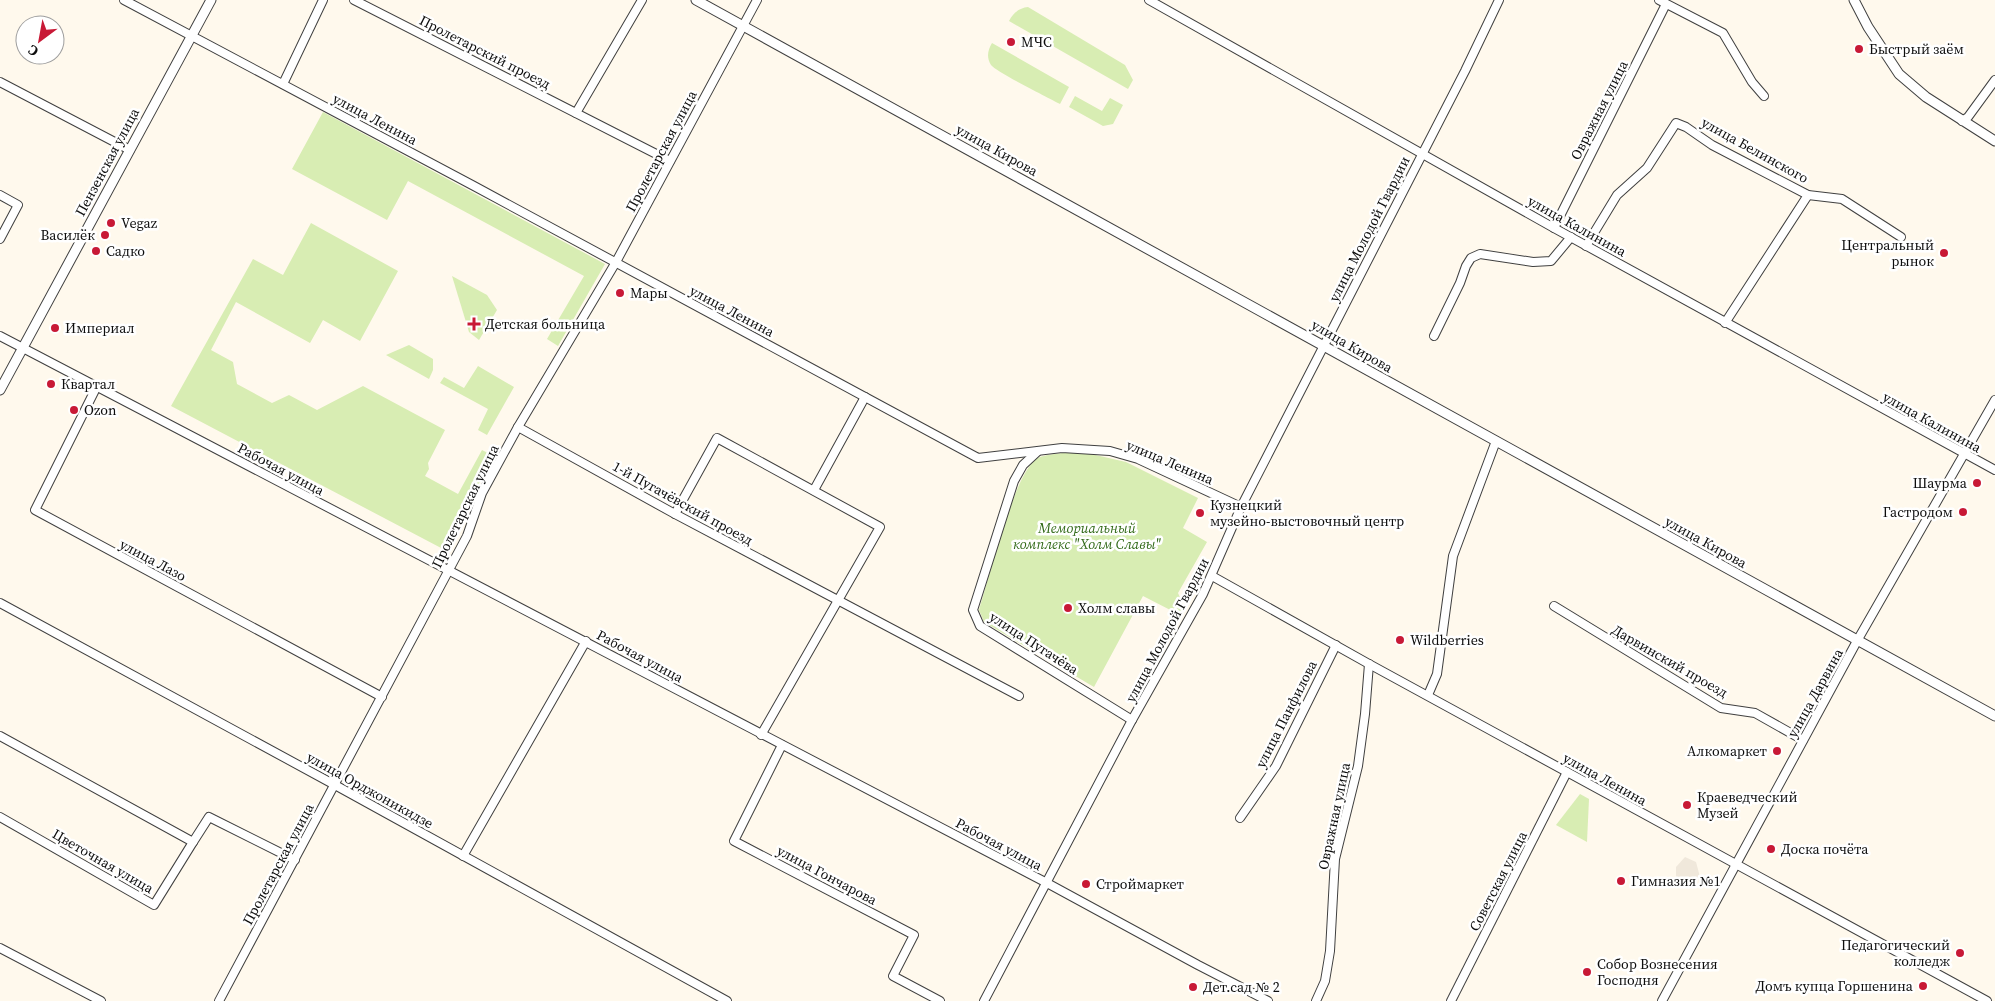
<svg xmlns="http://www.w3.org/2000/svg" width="1995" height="1001" font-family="'Source Serif 4',serif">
	<rect width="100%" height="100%" fill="#fff9ed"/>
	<g fill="#d8edb3">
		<path d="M 1028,7 L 1125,65 L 1133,80 L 1128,89 L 1009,21 C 1013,13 1019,8 1028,7 Z"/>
		<path d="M 992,43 L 1069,87 L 1060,104 C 1049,98 996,72 991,65 C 986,57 988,50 992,43 Z"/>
		<path d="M 1075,96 L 1102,111 L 1110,98 L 1123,105 L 1113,124 L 1103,126 L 1069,107 Z"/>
		<path d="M 323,112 L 605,264 L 558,346 L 547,339 L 584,276 L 408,181 L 387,220 L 292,169 Z"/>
		<path d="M 311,223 L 398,271 L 360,341 L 323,320 L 310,343 L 236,302 L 211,350 L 233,362 L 237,384 L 272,403 L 289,395 L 317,410 L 363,386 L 445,430 L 428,463 L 429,469 L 425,476 L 458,494 L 482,450 L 494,456 L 443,549 L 171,406 L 253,259 L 283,275 Z"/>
		<path d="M 452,276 L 487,295 L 497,310 L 479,340 L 469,332 Z"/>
		<path d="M 409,345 L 433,359 L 433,370 L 429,379 L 386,355 Z"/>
		<path d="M 478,366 L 514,387 L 487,435 L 478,430 L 488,409 L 440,383 L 444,377 L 464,388 Z"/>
		<path d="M 1078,451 L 1126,462 L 1198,498 L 1183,528 L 1207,542 L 1178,593 L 1185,609 L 1182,616 L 1143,596 L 1094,687 L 984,622 L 979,610 C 989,578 1013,477 1036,459 C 1043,454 1068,453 1078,451 Z"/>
		<path d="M 1580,794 L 1589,799 L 1587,842 L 1556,825 Z"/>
	</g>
	<path fill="#f0e8db" d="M 1685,857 L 1696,862 L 1700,877 L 1693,887 L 1680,886 L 1676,876 L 1676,867 Z"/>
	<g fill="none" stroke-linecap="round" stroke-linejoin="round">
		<g stroke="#404040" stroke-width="10">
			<g id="minor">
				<path d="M 124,0 L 474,186 L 978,458 L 1062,448 L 1110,451 L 1138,459 L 1241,507"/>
				<path d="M 354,0 L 670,161"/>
				<path d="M 1149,0 L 1554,228 L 1995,470"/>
				<path d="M 1659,0 L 1723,33 L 1752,82 L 1764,96"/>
				<path d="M 0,82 L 130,150"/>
				<path d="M 283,84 L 323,0"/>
				<path d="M 576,113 L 642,0"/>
				<path d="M 1962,121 L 1968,117 L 1995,80"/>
				<path d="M 0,195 L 18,205 L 0,239"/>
				<path d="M 1554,228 L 1666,4"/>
				<path d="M 1586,246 L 1617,195 L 1647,168 L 1676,123 L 1686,127 L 1712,145 L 1808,195 L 1842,199 L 1901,237"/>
				<path d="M 1725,323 L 1808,195"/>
				<path d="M 0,336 L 1047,883 L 1198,965 L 1268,1001"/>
				<path d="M 1434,336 L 1460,283 L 1466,266 L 1471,258 L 1480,254 L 1533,262 L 1551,261 L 1571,237"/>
				<path d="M 97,386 L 35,510 L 382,697"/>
				<path d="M 518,427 L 675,514 L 1019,696"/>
				<path d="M 1037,452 L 1023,465 L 1014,481 L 973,610 L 980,626 L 1132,720"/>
				<path d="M 814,490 L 865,397"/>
				<path d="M 675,514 L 717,438 L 880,527 L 761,735"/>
				<path d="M 1212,576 L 1369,664 L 1987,1001"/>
				<path d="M 0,603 L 335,785 L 727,1001"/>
				<path d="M 1554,606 L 1721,708 L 1755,713 L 1803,740"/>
				<path d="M 1428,695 L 1437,674 L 1453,556 L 1496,441"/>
				<path d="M 0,736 L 193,842 L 154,905 L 0,817"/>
				<path d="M 782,745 L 734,841 L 914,935 L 893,976 L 940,1001"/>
				<path d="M 1240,818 L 1276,766 L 1336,645"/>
				<path d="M 193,842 L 209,817 L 295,860"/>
				<path d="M 463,856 L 586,641"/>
				<path d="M 0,948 L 101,1001"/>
				<path d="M 219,1001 L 467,536 L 482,493 L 518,427 L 616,262 L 757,0"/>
				<path d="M 984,1001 L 1132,720 L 1203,594 L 1241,507 L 1465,71 L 1499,0"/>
				<path d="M 1316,1001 L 1325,981 L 1330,951 L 1335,859 L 1358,766 L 1365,714 L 1369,664"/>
				<path d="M 1451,1001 L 1567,772"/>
				<path d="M 1662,1001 L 1857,641 L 1995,400"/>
			</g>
		</g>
		<g stroke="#404040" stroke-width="11">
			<g id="tertiary">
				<path d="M 696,0 L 1995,716"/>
				<path d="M 1854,0 L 1868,27 L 1899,74 L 1926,97 L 1995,141"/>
				<path d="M 0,390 L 211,0"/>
			</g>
		</g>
		<use href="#minor" stroke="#fff" stroke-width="8"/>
		<use href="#tertiary" stroke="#fff" stroke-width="9"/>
	</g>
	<g fill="#c81936" stroke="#fff" stroke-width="2">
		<circle cx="1011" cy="42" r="5"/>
		<circle cx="1859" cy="49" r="5"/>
		<circle cx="111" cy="223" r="5"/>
		<circle cx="105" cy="235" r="5"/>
		<circle cx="96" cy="251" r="5"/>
		<circle cx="1944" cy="253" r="5"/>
		<circle cx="620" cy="293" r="5"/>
		<path d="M471.5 316.5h5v5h5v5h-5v5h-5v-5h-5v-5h5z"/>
		<circle cx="55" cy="328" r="5"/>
		<circle cx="51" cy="384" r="5"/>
		<circle cx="74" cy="410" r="5"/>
		<circle cx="1977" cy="483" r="5"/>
		<circle cx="1963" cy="512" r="5"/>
		<circle cx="1200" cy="513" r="5"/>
		<circle cx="1068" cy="608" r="5"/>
		<circle cx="1400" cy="640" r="5"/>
		<circle cx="1777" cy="751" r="5"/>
		<circle cx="1687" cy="805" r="5"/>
		<circle cx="1771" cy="849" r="5"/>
		<circle cx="1621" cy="881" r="5"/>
		<circle cx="1086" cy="884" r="5"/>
		<circle cx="1960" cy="953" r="5"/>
		<circle cx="1587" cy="972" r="5"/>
		<circle cx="1923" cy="986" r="5"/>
		<circle cx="1193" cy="987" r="5"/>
	</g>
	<g text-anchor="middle" stroke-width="5" stroke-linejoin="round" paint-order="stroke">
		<g font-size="14" fill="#0d0d0d" stroke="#fff" text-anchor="start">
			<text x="1021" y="47">МЧС</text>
			<text x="1869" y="54">Быстрый заём</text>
			<text x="121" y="228">Vegaz</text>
			<text x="95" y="240" text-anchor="end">Василёк</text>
			<text x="1934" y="250" text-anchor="end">Центральный<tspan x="1934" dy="16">рынок</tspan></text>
			<text x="106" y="256">Садко</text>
			<text x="630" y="298">Мары</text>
			<text x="485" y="329">Детская больница</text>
			<text x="65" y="333">Империал</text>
			<text x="61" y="389">Квартал</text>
			<text x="84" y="415">Ozon</text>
			<text x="1967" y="488" text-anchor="end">Шаурма</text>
			<text x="1210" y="510">Кузнецкий<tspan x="1210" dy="16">музейно-выстовочный центр</tspan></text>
			<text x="1953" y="517" text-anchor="end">Гастродом</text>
			<text x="1078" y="613">Холм славы</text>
			<text x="1410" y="645">Wildberries</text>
			<text x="1767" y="756" text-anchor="end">Алкомаркет</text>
			<text x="1697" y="802">Краеведческий<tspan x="1697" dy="16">Музей</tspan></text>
			<text x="1781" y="854">Доска почёта</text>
			<text x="1631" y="886">Гимназия №1</text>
			<text x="1096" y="889">Строймаркет</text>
			<text x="1950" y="950" text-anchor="end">Педагогический<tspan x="1950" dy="16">колледж</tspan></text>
			<text x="1597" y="969">Собор Вознесения<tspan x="1597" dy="16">Господня</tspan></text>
			<text x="1913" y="991" text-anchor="end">Домъ купца Горшенина</text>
			<text x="1203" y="992">Дет.сад № 2</text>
		</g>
		<g font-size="14" fill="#0d0d0d" stroke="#fff">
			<text transform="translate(485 52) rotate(27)" y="5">Пролетарский проезд</text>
			<text transform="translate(1599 110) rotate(-63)" y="5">Овражная улица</text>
			<text transform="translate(375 119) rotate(28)" y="5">улица Ленина</text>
			<text transform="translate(997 150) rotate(29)" y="5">улица Кирова</text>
			<text transform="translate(1755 150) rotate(29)" y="5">улица Белинского</text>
			<text transform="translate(661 151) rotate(-62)" y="5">Пролетарская улица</text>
			<text transform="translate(107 162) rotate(-62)" y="5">Пензенская улица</text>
			<text transform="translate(1577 226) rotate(29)" y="5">улица Калинина</text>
			<text transform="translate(1369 229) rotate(-63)" y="5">улица Молодой Гвардии</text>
			<text transform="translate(732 311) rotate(28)" y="5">улица Ленина</text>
			<text transform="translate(1352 346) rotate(30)" y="5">улица Кирова</text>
			<text transform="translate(1932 422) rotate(29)" y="5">улица Калинина</text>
			<text transform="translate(1170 462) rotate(23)" y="5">улица Ленина</text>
			<text transform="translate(281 469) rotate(28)" y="5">Рабочая улица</text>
			<text transform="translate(683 503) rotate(29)" y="5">1-й Пугачёвский проезд</text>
			<text transform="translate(465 506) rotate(-64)" y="5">Пролетарская улица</text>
			<text transform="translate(1706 542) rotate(29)" y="5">улица Кирова</text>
			<text transform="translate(153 560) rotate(28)" y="5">улица Лазо</text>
			<text transform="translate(1167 630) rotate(-62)" y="5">улица Молодой Гвардии</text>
			<text transform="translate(1034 643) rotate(33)" y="5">улица Пугачёва</text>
			<text transform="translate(640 656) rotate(28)" y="5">Рабочая улица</text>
			<text transform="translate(1670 661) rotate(30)" y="5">Дарвинский проезд</text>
			<text transform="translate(1815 693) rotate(-61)" y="5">улица Дарвина</text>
			<text transform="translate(1286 714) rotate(-63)" y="5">улица Панфилова</text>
			<text transform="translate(1605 779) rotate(29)" y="5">улица Ленина</text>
			<text transform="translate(370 790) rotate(29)" y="5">улица Орджоникидзе</text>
			<text transform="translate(1334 816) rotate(-78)" y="5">Овражная улица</text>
			<text transform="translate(999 844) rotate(28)" y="5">Рабочая улица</text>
			<text transform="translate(103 861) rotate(30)" y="5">Цветочная улица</text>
			<text transform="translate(278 864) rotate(-62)" y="5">Пролетарская улица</text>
			<text transform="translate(827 875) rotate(28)" y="5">улица Гончарова</text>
			<text transform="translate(1498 881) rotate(-63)" y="5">Советская улица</text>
		</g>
		<g font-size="14" font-style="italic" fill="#326a18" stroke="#fff">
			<text x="1087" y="533">Мемориальный<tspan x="1087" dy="16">комплекс "Холм Славы"</tspan></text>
		</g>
	</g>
	<g transform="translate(40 40) rotate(212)"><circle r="24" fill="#ffffff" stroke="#9e9e9e"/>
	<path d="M0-4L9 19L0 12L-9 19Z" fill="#c81936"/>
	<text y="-8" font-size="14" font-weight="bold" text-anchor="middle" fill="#0d0d0d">С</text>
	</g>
</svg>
